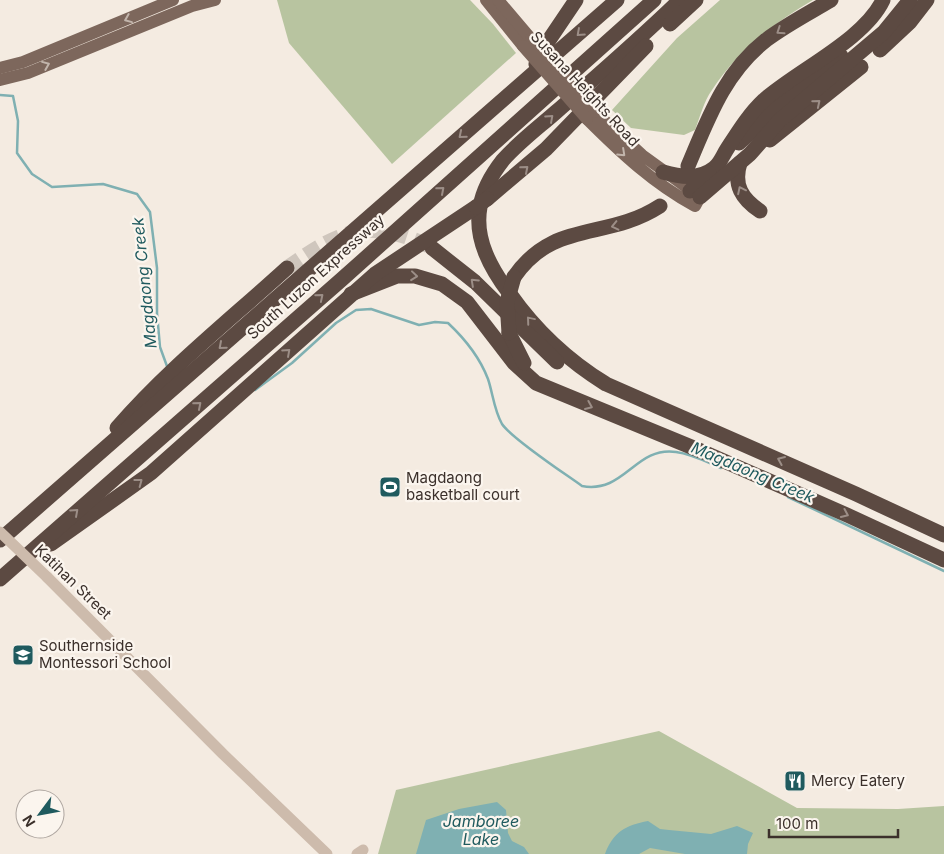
<svg xmlns="http://www.w3.org/2000/svg" width="944" height="854" font-family="Inter,sans-serif">
	<rect width="100%" height="100%" fill="#f4ebe1"/>
	<g fill="#b8c4a0">
		<path d="M 277,0 L 470,0 L 493,24 L 516,53 L 392,164 L 289,43 Z"/>
		<path d="M 720,0 L 813,0 C 774,23 737,51 712,90 C 704,101 700,117 695,130 L 684,135 L 631,128 L 612,110 L 677,38 Z"/>
		<path d="M 659,731 L 797,808 L 898,809 L 944,806 L 944,854 L 378,854 L 396,790 Z"/>
	</g>
	<g fill="#7fb0b2">
		<path d="M 497,802 L 506,810 L 508,833 L 512,841 L 524,847 L 529,854 L 416,854 L 426,820 L 459,809 Z"/>
		<path d="M 648,821 L 660,829 L 669,830 L 711,834 L 737,826 L 753,833 L 748,844 L 747,854 L 685,854 L 650,848 L 639,854 L 605,854 C 613,832 626,825 648,821 Z"/>
	</g>
	<g fill="none" stroke-linecap="round" stroke-linejoin="round">
		<g stroke="#7fb0b2" stroke-width="2.5">
			<path d="M 0,95 L 13,96 L 18,121 L 17,153 L 32,174 L 52,187 L 103,184 L 137,194 L 150,212 L 157,268 L 157,313 L 160,347 L 168,369"/>
			<path d="M 255,390 L 292,363 L 336,323 L 356,310 L 371,309 L 419,325 L 435,322 L 448,323 C 464,338 480,358 488,379 C 493,394 494,410 502,424 C 512,439 564,473 582,486 C 625,494 635,446 676,452 C 692,454 707,462 721,468"/>
			<path d="M 788,497 L 944,571"/>
		</g>
		<path stroke="#cfc6bd" stroke-width="15" stroke-dasharray="15 8" stroke-linecap="butt" d="M 287,268 C 341,230 368,217 431,247"/>
		<g stroke="#cdbbac" stroke-width="11">
			<path d="M 47,577 L 223,754 L 327,854"/>
			<path d="M 357,854 L 363,850"/>
		</g>
		<g stroke="#7d675c" stroke-width="12">
			<path d="M 486,0 L 523,46"/>
			<path d="M 498,0 L 531,39"/>
			<path d="M 0,68 L 23,62 L 173,0"/>
			<path d="M 0,80 L 28,73 L 192,6 L 215,0"/>
			<path d="M 587,119 C 621,153 653,183 695,206 L 700,197 L 642,155 L 595,112"/>
		</g>
		<g stroke="#5c4a42" stroke-width="15">
			<path d="M 680,0 C 640,39 598,75 556,112 C 539,127 519,142 503,160 C 492,174 483,189 480,207 C 474,239 491,269 510,294 C 536,331 567,360 606,384 L 856,494 L 944,535"/>
			<path d="M 670,24 L 696,0"/>
			<path d="M 880,50 L 910,22 L 927,0"/>
			<path d="M 536,64 L 547,43 L 576,0"/>
			<path d="M 770,140 L 861,67"/>
			<path d="M 739,143 L 792,93 L 841,56"/>
			<path d="M 740,163 C 733,185 742,199 760,211"/>
			<path d="M 688,166 C 708,119 724,73 766,40 C 786,25 809,13 831,0"/>
			<path d="M 663,172 C 680,177 699,180 714,168 C 720,164 723,155 727,149 C 738,132 749,114 764,100 C 798,70 864,40 883,0"/>
			<path d="M 690,191 L 709,173"/>
			<path d="M 700,197 L 750,154 L 780,120 L 884,32 L 910,0"/>
			<path d="M 487,199 L 546,149 L 646,46"/>
			<path d="M 432,248 L 475,282 L 557,362"/>
			<path d="M 514,277 C 554,219 606,241 660,206"/>
			<path d="M 351,294 L 397,276 L 415,276 L 442,284 L 467,302 L 514,363 L 536,383 L 701,451 L 847,515 L 944,560"/>
			<path d="M 509,333 L 524,363"/>
			<path d="M 117,428 C 168,369 230,320 287,268"/>
			<path d="M 0,540 L 617,0"/>
			<path d="M 51,544 L 151,473 L 375,274 L 476,207"/>
			<path d="M 0,579 L 341,280 L 654,0"/>
		</g>
		<path stroke="#cdbbac" stroke-width="11" d="M 0,532 L 47,577"/>
		<g stroke="#7d675c" stroke-width="12">
			<path d="M 531,39 L 595,112"/>
			<path d="M 523,46 L 587,119"/>
		</g>
		<g stroke="#5c4a42" stroke-width="15">
			<path d="M 476,207 L 487,199"/>
			<path d="M 509,333 L 507,302 L 514,277"/>
		</g>
	</g>
	<defs><path id="oneway-chevron" d="M-2-3.5L2.5 0L-2 3.5" fill="none" stroke-width="1.6" stroke-linecap="round" stroke-linejoin="round" transform="scale(1.25)"/></defs>
	<g stroke="#c2b5ac">
		<use href="#oneway-chevron" transform="translate(128 19) rotate(158)"/>
		<use href="#oneway-chevron" transform="translate(46 65) rotate(-22)"/>
		<use href="#oneway-chevron" transform="translate(622 153) rotate(43)"/>
	</g>
	<g stroke="#9c8e87">
		<use href="#oneway-chevron" transform="translate(780 31) rotate(146)"/>
		<use href="#oneway-chevron" transform="translate(580 33) rotate(138)"/>
		<use href="#oneway-chevron" transform="translate(817 103) rotate(-40)"/>
		<use href="#oneway-chevron" transform="translate(550 118) rotate(-42)"/>
		<use href="#oneway-chevron" transform="translate(462 135) rotate(140)"/>
		<use href="#oneway-chevron" transform="translate(525 169) rotate(-41)"/>
		<use href="#oneway-chevron" transform="translate(441 190) rotate(-41)"/>
		<use href="#oneway-chevron" transform="translate(741 190) rotate(-116)"/>
		<use href="#oneway-chevron" transform="translate(615 226) rotate(167)"/>
		<use href="#oneway-chevron" transform="translate(414 276) rotate(6)"/>
		<use href="#oneway-chevron" transform="translate(474 282) rotate(-137)"/>
		<use href="#oneway-chevron" transform="translate(320 297) rotate(-40)"/>
		<use href="#oneway-chevron" transform="translate(530 320) rotate(-130)"/>
		<use href="#oneway-chevron" transform="translate(222 346) rotate(139)"/>
		<use href="#oneway-chevron" transform="translate(287 352) rotate(-42)"/>
		<use href="#oneway-chevron" transform="translate(198 405) rotate(-41)"/>
		<use href="#oneway-chevron" transform="translate(589 406) rotate(23)"/>
		<use href="#oneway-chevron" transform="translate(781 460) rotate(-157)"/>
		<use href="#oneway-chevron" transform="translate(139 482) rotate(-37)"/>
		<use href="#oneway-chevron" transform="translate(75 512) rotate(-42)"/>
		<use href="#oneway-chevron" transform="translate(845 514) rotate(24)"/>
	</g>
	<defs>
		<g id="stadium-square" transform="scale(1.125)"><rect x="-9" y="-9" width="18" height="18" rx="4" fill="#1f5a5e" stroke="#fbf5ee"/><path d="M0-5a6.5 5 0 1 0 0 10a6.5 5 0 1 0 0-10ZM-3.5-1.8h7v3.6h-7Z" fill="#fff"/></g>
		<g id="school-square" transform="scale(1.125)"><rect x="-9" y="-9" width="18" height="18" rx="4" fill="#1f5a5e" stroke="#fbf5ee"/><path d="M0-5L7-2L0 1L-7-2ZM-4 1L0 2.5L4 1V4Q0 6-4 4Z" fill="#fff"/></g>
		<g id="restaurant-square" transform="scale(1.125)"><rect x="-9" y="-9" width="18" height="18" rx="4" fill="#1f5a5e" stroke="#fbf5ee"/><path d="M-5-6h1v4h1v-4h1v4h1v-4h1v5L-1.5 .5V6h-2V.5L-5-1ZM5-6V6H3V1.5H1.5Q1.5-4 5-6Z" fill="#fff"/></g>
	</defs>
	<g fill-rule="evenodd">
		<use href="#stadium-square" x="390" y="487"/>
		<use href="#school-square" x="23" y="655"/>
		<use href="#restaurant-square" x="795" y="781"/>
	</g>
	<g text-anchor="middle" stroke-width="4.5" stroke-linejoin="round" paint-order="stroke">
		<g font-size="15" fill="#3b302b" stroke="#fbf5ee">
			<text transform="translate(585 89) rotate(47)" y="5">Susana Heights Road</text>
			<text transform="translate(316 277) rotate(-42)" y="5">South Luzon Expressway</text>
			<text transform="translate(73 582) rotate(44)" y="5">Katihan Street</text>
		</g>
		<g font-size="15" fill="#3b302b" stroke="#fbf5ee" text-anchor="start">
			<text x="406" y="483">Magdaong<tspan x="406" dy="17">basketball court</tspan></text>
			<text x="39" y="651">Southernside<tspan x="39" dy="17">Montessori School</tspan></text>
			<text x="811" y="786">Mercy Eatery</text>
		</g>
		<g font-size="16" font-style="italic" fill="#1f5a5e" stroke="#fbf5ee">
			<text transform="translate(144 283) rotate(-96)" y="6">Magdaong Creek</text>
			<text transform="translate(753 472) rotate(23)" y="6">Magdaong Creek</text>
			<text x="481" y="827">Jamboree<tspan x="481" dy="18">Lake</tspan></text>
		</g>
	</g>
	<g transform="translate(40 814) rotate(238)"><circle r="24" fill="#fbf5ee" stroke="#aea6a0"/>
	<path d="M0-4L9 19L0 12L-9 19Z" fill="#1f5a5e"/>
	<text y="-8" font-size="14" font-weight="bold" text-anchor="middle" fill="#3b302b">N</text>
	</g>
	<path d="M769 829v8h129v-8" fill="none" stroke="#3b302b" stroke-width="2.5"/>
	<text x="776" y="829" font-size="15" fill="#3b302b" stroke="#fbf5ee" stroke-width="4" paint-order="stroke">100 m</text>
</svg>
